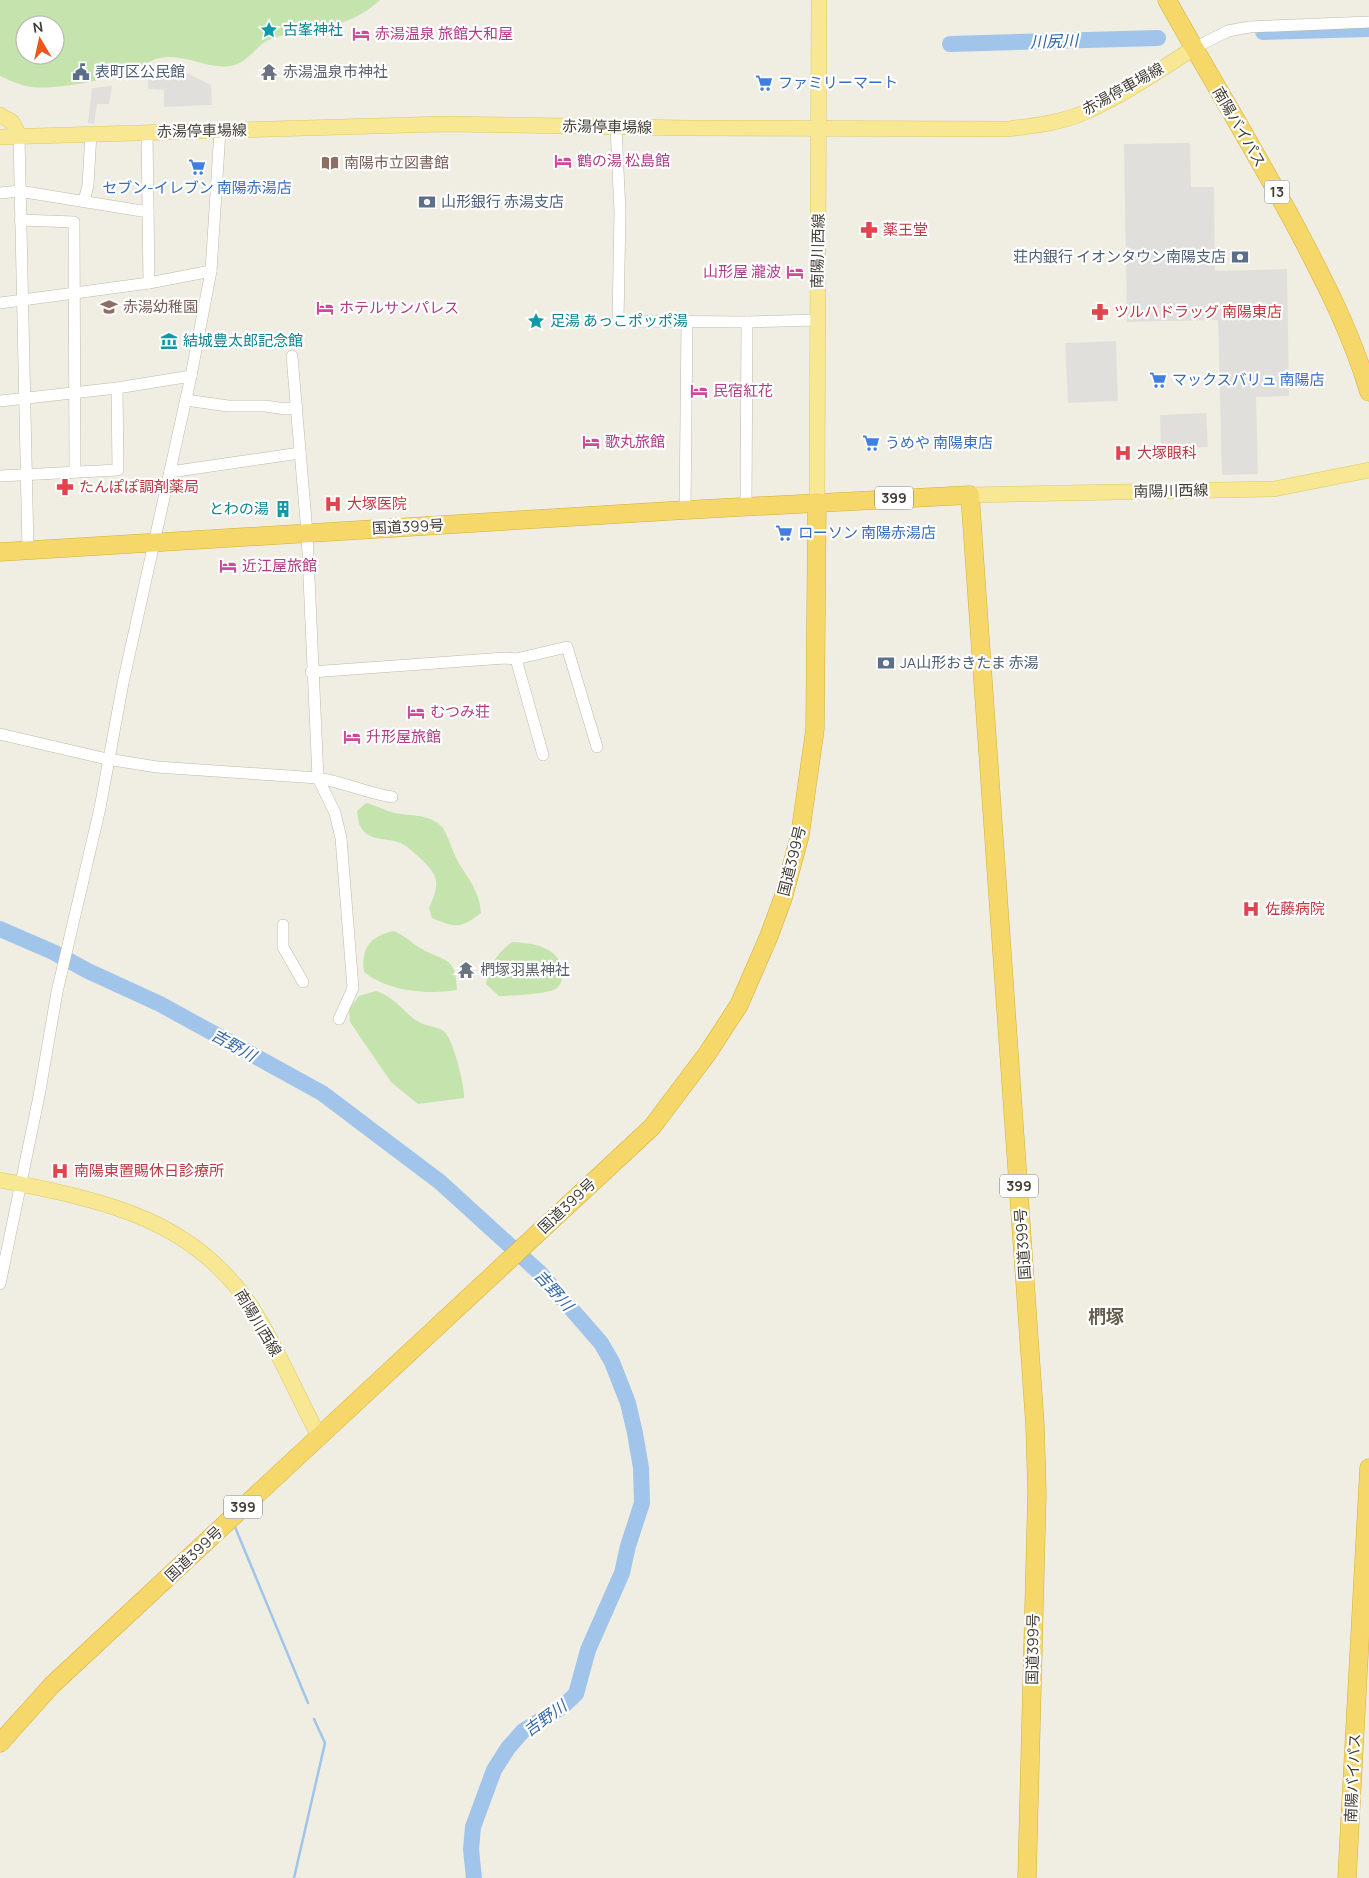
<svg xmlns="http://www.w3.org/2000/svg" width="1369" height="1878" font-family="Manrope,'Noto Sans JP',sans-serif">
	<rect width="100%" height="100%" fill="#f0eee3"/>
	<g fill="#c4e3ad" fill-rule="evenodd">
		<path d="M 0,0 L 380,0 C 346,32 310,25 271,39 C 255,45 249,63 230,66 C 206,69 184,53 160,58 C 151,59 145,66 136,69 C 113,79 57,90 32,87 C 20,85 11,81 0,76 ZM 25,25 L 55,25 L 55,55 L 25,55 Z"/>
		<path d="M 366,803 C 376,805 385,811 395,813 C 410,816 431,814 442,827 C 450,838 452,853 460,865 C 471,883 479,891 481,913 C 460,929 456,928 432,918 L 429,908 C 440,884 440,877 420,858 C 413,852 407,845 398,842 C 386,838 367,841 360,826 C 358,822 358,815 357,811 Z"/>
		<path d="M 394,931 C 404,935 411,942 420,948 C 445,962 456,956 457,990 C 428,995 387,991 364,972 C 361,948 370,936 394,931 Z"/>
		<path d="M 512,942 C 531,943 559,946 562,970 C 563,977 562,983 557,988 C 550,994 509,996 499,996 L 486,984 C 490,965 496,954 512,942 Z"/>
		<path d="M 376,991 C 398,998 408,1019 423,1024 C 431,1027 442,1027 447,1035 C 454,1045 465,1086 464,1098 L 418,1104 L 391,1082 L 350,1022 L 349,1009 L 359,996 Z"/>
	</g>
	<g fill="#e1dfdb">
		<path d="M 167,72 L 185,72 L 211,85 L 212,105 L 164,107 L 164,90 L 148,89 L 148,79 Z"/>
		<path d="M 112,86 L 109,104 L 97,104 L 94,124 L 88,123 L 92,88 Z"/>
		<path d="M 1190,143 L 1191,187 L 1214,187 L 1215,271 L 1287,269 L 1289,396 L 1256,397 L 1258,474 L 1222,475 L 1218,320 L 1127,322 L 1124,144 Z"/>
		<path d="M 1116,341 L 1118,401 L 1068,403 L 1065,343 Z"/>
		<path d="M 1206,413 L 1208,447 L 1161,449 L 1160,415 Z"/>
	</g>
	<g fill="none" stroke-linecap="round" stroke-linejoin="round">
		<g stroke="#a1c4eb" stroke-width="2.5">
			<path d="M 235,1527 L 308,1703"/>
			<path d="M 294,1878 L 325,1743 L 314,1719"/>
		</g>
		<g stroke="#a1c4eb" stroke-width="16">
			<path d="M 1263,32 L 1369,29"/>
			<path d="M 950,44 L 1158,38"/>
			<path d="M 0,929 L 53,952 L 88,971 L 160,1004 L 322,1093 L 440,1182 L 540,1273 L 601,1343 L 612,1362 L 628,1403 L 635,1433 L 641,1468 L 642,1503 L 628,1546 L 622,1573 L 588,1650 L 576,1694 L 562,1707 L 523,1731 L 508,1748 L 494,1770 L 473,1827 L 471,1849 L 474,1878"/>
		</g>
		<g stroke="#beb9a9" stroke-width="12">
			<g id="minor">
				<path d="M 1194,48 L 1228,31 L 1249,27 L 1369,22"/>
				<path d="M 616,127 L 620,212 L 618,321 L 747,322 L 817,320"/>
				<path d="M 147,133 L 149,283"/>
				<path d="M 19,135 L 28,550"/>
				<path d="M 0,193 L 19,191 L 148,212"/>
				<path d="M 84,201 L 88,185 L 91,133"/>
				<path d="M 20,220 L 74,222 L 75,472"/>
				<path d="M 0,303 L 149,283 L 211,271"/>
				<path d="M 292,356 L 307,533 L 318,778 L 335,813 L 341,838 L 353,988 L 339,1019"/>
				<path d="M 186,400 L 228,406 L 265,406 L 286,409 L 297,407"/>
				<path d="M 0,401 L 117,388 L 191,376"/>
				<path d="M 170,472 L 300,453"/>
				<path d="M 0,476 L 118,470 L 117,388"/>
				<path d="M 746,507 L 747,322"/>
				<path d="M 685,510 L 687,322"/>
				<path d="M 516,659 L 543,755"/>
				<path d="M 311,672 L 505,658 L 516,659 L 567,647 L 597,747"/>
				<path d="M 0,734 L 107,759 L 157,767 L 318,778 C 343,782 367,793 392,797"/>
				<path d="M 283,925 L 283,947 L 303,982"/>
				<path d="M 0,1284 L 39,1096 L 57,992 L 100,808 L 123,683 L 191,376 L 211,271 L 220,131"/>
			</g>
		</g>
		<g stroke="#dcc766" stroke-width="16">
			<g id="major">
				<path d="M 0,115 L 12,122 L 19,135"/>
				<path d="M 0,137 L 444,124 L 688,128 L 1007,129 C 1032,126 1060,123 1083,113 C 1122,96 1158,71 1194,48"/>
				<path d="M 970,495 L 1274,489 L 1369,470"/>
				<path d="M 817,502 L 819,0"/>
				<path d="M 0,1180 C 99,1200 192,1216 252,1308 C 278,1348 296,1394 319,1436"/>
			</g>
		</g>
		<g stroke="#d3ae3a" stroke-width="19">
			<g id="highway">
				<path d="M 1167,0 C 1209,75 1254,149 1295,225 C 1324,280 1351,332 1369,392"/>
				<path d="M 0,552 L 685,510 L 970,495 L 1035,1425 L 1037,1493 L 1027,1878"/>
				<path d="M 0,1743 L 52,1685 L 652,1127 L 707,1054 L 739,1005 L 769,936 L 783,898 L 800,835 L 815,729 L 817,502"/>
				<path d="M 1347,1878 L 1369,1468"/>
			</g>
		</g>
		<use href="#minor" stroke="#fff" stroke-width="11"/>
		<use href="#major" stroke="#f8e894" stroke-width="15"/>
		<use href="#highway" stroke="#f5d869" stroke-width="18"/>
	</g>
	<defs>
		<g id="sight-bare" transform="scale(1.35)"><path d="M0-6L1.8-2.2L6-1.7L2.9 1.2L3.7 5.4L0 3.3L-3.7 5.4L-2.9 1.2L-6-1.7L-1.8-2.2Z" fill="#0f9aa8" stroke="#fff" stroke-width="2.5" paint-order="stroke"/></g>
		<g id="hotel-bare" transform="scale(1.35)"><path d="M-6-4.5h1.5V1H6V5H4.5V3h-9V5H-6ZM-4 0a1.8 1.8 0 1 1 3.6 0ZM.5 0V-2.5h3Q6-2.5 6 0Z" fill="#d1479c" stroke="#fff" stroke-width="2.5" paint-order="stroke"/></g>
		<g id="civic-bare" transform="scale(1.35)"><path d="M-.6-6.5H3V-4.5H.6V-3L4-1V1h2V6H-6V1h2V-1L-.6-3ZM-1.2 2.5V6h2.4V2.5Z" fill="#5c6f8a" stroke="#fff" stroke-width="2.5" paint-order="stroke"/></g>
		<g id="temple-bare" transform="scale(1.35)"><path d="M0-6L5-2H3V0L6.5 2.5H4V6H1.5V3h-3V6H-4V2.5H-6.5L-3 0V-2H-5Z" fill="#6b7280" stroke="#fff" stroke-width="2.5" paint-order="stroke"/></g>
		<g id="supermarket-bare" transform="scale(1.35)"><path d="M-6-5.5h2.5l.6 2H6L4.5 2H-2.5L-4.4-4H-6ZM-1.5 3.2a1.3 1.3 0 1 0 .1 0ZM3 3.2a1.3 1.3 0 1 0 .1 0Z" fill="#3f7fe0" stroke="#fff" stroke-width="2.5" paint-order="stroke"/></g>
		<g id="library-bare" transform="scale(1.35)"><path d="M-6-4Q-3-5.5-.7-3.5V5Q-3 3-6 4ZM6-4Q3-5.5 .7-3.5V5Q3 3 6 4Z" fill="#8d6e63" stroke="#fff" stroke-width="2.5" paint-order="stroke"/></g>
		<g id="bank-bare" transform="scale(1.35)"><path d="M-6-4H6V4H-6ZM0-2.3a2.3 2.3 0 1 0 0 4.6a2.3 2.3 0 1 0 0-4.6Z" fill="#5c6f8a" stroke="#fff" stroke-width="2.5" paint-order="stroke"/></g>
		<g id="pharmacy-bare" transform="scale(1.35)"><path d="M-2-6h4v4h4v4h-4v4h-4v-4h-4v-4h4Z" fill="#e0444e" stroke="#fff" stroke-width="2.5" paint-order="stroke"/></g>
		<g id="school-bare" transform="scale(1.35)"><path d="M0-5L7-2L0 1L-7-2ZM-4 1L0 2.5L4 1V4Q0 6-4 4Z" fill="#8d6e63" stroke="#fff" stroke-width="2.5" paint-order="stroke"/></g>
		<g id="museum-bare" transform="scale(1.35)"><path d="M0-6L6-3V-2H-6V-3ZM-5-1h2V3h-2ZM-1-1h2V3h-2ZM3-1h2V3H3ZM-6 4H6V6H-6Z" fill="#0f9aa8" stroke="#fff" stroke-width="2.5" paint-order="stroke"/></g>
		<g id="hospital-bare" transform="scale(1.35)"><path d="M-5-5h3v3.5h4V-5h3V5h-3V1.5h-4V5h-3Z" fill="#e0444e" stroke="#fff" stroke-width="2.5" paint-order="stroke"/></g>
		<g id="building-bare" transform="scale(1.35)"><path d="M-4-6H4V6H1V3H-1V6H-4ZM-2.5-4.3h1.7v1.8h-1.7ZM.8-4.3h1.7v1.8H.8ZM-2.5-1h1.7V.8h-1.7ZM.8-1h1.7V.8H.8Z" fill="#0f9aa8" stroke="#fff" stroke-width="2.5" paint-order="stroke"/></g>
	</defs>
	<g fill-rule="evenodd">
		<use href="#sight-bare" x="269" y="30"/>
		<use href="#hotel-bare" x="361" y="34"/>
		<use href="#civic-bare" x="81" y="72"/>
		<use href="#temple-bare" x="269" y="72"/>
		<use href="#supermarket-bare" x="764" y="83"/>
		<use href="#hotel-bare" x="563" y="161"/>
		<use href="#library-bare" x="330" y="163"/>
		<use href="#supermarket-bare" x="197" y="167"/>
		<use href="#bank-bare" x="427" y="202"/>
		<use href="#pharmacy-bare" x="869" y="230"/>
		<use href="#bank-bare" x="1240" y="257"/>
		<use href="#hotel-bare" x="795" y="272"/>
		<use href="#school-bare" x="109" y="307"/>
		<use href="#hotel-bare" x="325" y="308"/>
		<use href="#pharmacy-bare" x="1100" y="312"/>
		<use href="#sight-bare" x="536" y="321"/>
		<use href="#museum-bare" x="169" y="341"/>
		<use href="#supermarket-bare" x="1158" y="380"/>
		<use href="#hotel-bare" x="699" y="391"/>
		<use href="#hotel-bare" x="591" y="442"/>
		<use href="#supermarket-bare" x="871" y="443"/>
		<use href="#hospital-bare" x="1123" y="453"/>
		<use href="#pharmacy-bare" x="65" y="487"/>
		<use href="#hospital-bare" x="333" y="504"/>
		<use href="#building-bare" x="283" y="509"/>
		<use href="#supermarket-bare" x="784" y="533"/>
		<use href="#hotel-bare" x="228" y="566"/>
		<use href="#bank-bare" x="886" y="663"/>
		<use href="#hotel-bare" x="416" y="712"/>
		<use href="#hotel-bare" x="352" y="737"/>
		<use href="#hospital-bare" x="1251" y="909"/>
		<use href="#temple-bare" x="466" y="970"/>
		<use href="#hospital-bare" x="60" y="1171"/>
	</g>
	<g text-anchor="middle" stroke-width="4.5" stroke-linejoin="round" paint-order="stroke">
		<g fill="#fff" stroke="#7b7871" stroke-width="1">
			<rect x="1264.5" y="180.5" width="25" height="23" rx="4"/>
			<rect x="875" y="486.5" width="38" height="23" rx="4"/>
			<rect x="1000" y="1174.5" width="38" height="23" rx="4"/>
			<rect x="224" y="1495.5" width="38" height="23" rx="4"/>
		</g>
		<g font-size="14" font-weight="bold" fill="#423e34">
			<text x="1277" y="197">13</text>
			<text x="894" y="503">399</text>
			<text x="1019" y="1191">399</text>
			<text x="243" y="1512">399</text>
		</g>
		<g font-size="15" fill="#0d838f" stroke="#fff" text-anchor="start">
			<text x="283" y="35">古峯神社</text>
			<text x="550" y="326">足湯 あっこポッポ湯</text>
			<text x="183" y="346">結城豊太郎記念館</text>
			<text x="269" y="514" text-anchor="end">とわの湯</text>
		</g>
		<g font-size="15" fill="#b23c85" stroke="#fff" text-anchor="start">
			<text x="375" y="39">赤湯温泉 旅館大和屋</text>
			<text x="577" y="166">鶴の湯 松島館</text>
			<text x="781" y="277" text-anchor="end">山形屋 瀧波</text>
			<text x="339" y="313">ホテルサンパレス</text>
			<text x="713" y="396">民宿紅花</text>
			<text x="605" y="447">歌丸旅館</text>
			<text x="242" y="571">近江屋旅館</text>
			<text x="430" y="717">むつみ荘</text>
			<text x="366" y="742">升形屋旅館</text>
		</g>
		<g font-size="15" fill="#4e5e75" stroke="#fff" text-anchor="start">
			<text x="95" y="77">表町区公民館</text>
			<text x="441" y="207">山形銀行 赤湯支店</text>
			<text x="1226" y="262" text-anchor="end">荘内銀行 イオンタウン南陽支店</text>
			<text x="900" y="668">JA山形おきたま 赤湯</text>
		</g>
		<g font-size="15" fill="#5b616d" stroke="#fff" text-anchor="start">
			<text x="283" y="77">赤湯温泉市神社</text>
			<text x="480" y="975">椚塚羽黒神社</text>
		</g>
		<g font-size="15" fill="#366cbe" stroke="#fff" text-anchor="start">
			<text x="778" y="88">ファミリーマート</text>
			<text x="197" y="193" text-anchor="middle">セブン-イレブン 南陽赤湯店</text>
			<text x="1172" y="385">マックスバリュ 南陽店</text>
			<text x="885" y="448">うめや 南陽東店</text>
			<text x="798" y="538">ローソン 南陽赤湯店</text>
		</g>
		<g font-size="15" fill="#423e34" stroke="#fff">
			<text transform="translate(1123 89) rotate(-29)" y="5">赤湯停車場線</text>
			<text transform="translate(607 127) rotate(1)" y="5">赤湯停車場線</text>
			<text transform="translate(1239 127) rotate(60)" y="5">南陽バイパス</text>
			<text transform="translate(202 131) rotate(-1)" y="5">赤湯停車場線</text>
			<text transform="translate(818 251) rotate(-89)" y="5">南陽川西線</text>
			<text transform="translate(1171 491) rotate(-1)" y="5">南陽川西線</text>
			<text transform="translate(408 527) rotate(-3)" y="5">国道399号</text>
			<text transform="translate(792 861) rotate(-76)" y="5">国道399号</text>
			<text transform="translate(567 1206) rotate(-43)" y="5">国道399号</text>
			<text transform="translate(1023 1244) rotate(-94)" y="5">国道399号</text>
			<text transform="translate(258 1323) rotate(59)" y="5">南陽川西線</text>
			<text transform="translate(194 1554) rotate(-43)" y="5">国道399号</text>
			<text transform="translate(1033 1649) rotate(-89)" y="5">国道399号</text>
			<text transform="translate(1353 1778) rotate(-87)" y="5">南陽バイパス</text>
		</g>
		<g font-size="15" fill="#785e54" stroke="#fff" text-anchor="start">
			<text x="344" y="168">南陽市立図書館</text>
			<text x="123" y="312">赤湯幼稚園</text>
		</g>
		<g font-size="15" fill="#be3a42" stroke="#fff" text-anchor="start">
			<text x="883" y="235">薬王堂</text>
			<text x="1114" y="317">ツルハドラッグ 南陽東店</text>
			<text x="1137" y="458">大塚眼科</text>
			<text x="79" y="492">たんぽぽ調剤薬局</text>
			<text x="347" y="509">大塚医院</text>
			<text x="1265" y="914">佐藤病院</text>
			<text x="74" y="1176">南陽東置賜休日診療所</text>
		</g>
		<g font-size="16" font-style="italic" fill="#3468a6" stroke="#fff">
			<text transform="translate(1054 41) rotate(-2)" y="6">川尻川</text>
			<text transform="translate(234 1045) rotate(29)" y="6">吉野川</text>
			<text transform="translate(554 1290) rotate(48)" y="6">吉野川</text>
			<text transform="translate(545 1718) rotate(-36)" y="6">吉野川</text>
		</g>
		<g font-size="18" font-weight="bold" fill="#645d4c" stroke="#fff">
			<text x="1106" y="1323">椚塚</text>
		</g>
	</g>
	<g transform="translate(40 40) rotate(351)"><circle r="24" fill="#ffffff" stroke="#b3b2ae"/>
	<path d="M0-4L9 19L0 12L-9 19Z" fill="#ed561d"/>
	<text y="-8" font-size="14" font-weight="bold" text-anchor="middle" fill="#423e34">N</text>
	</g>
</svg>
